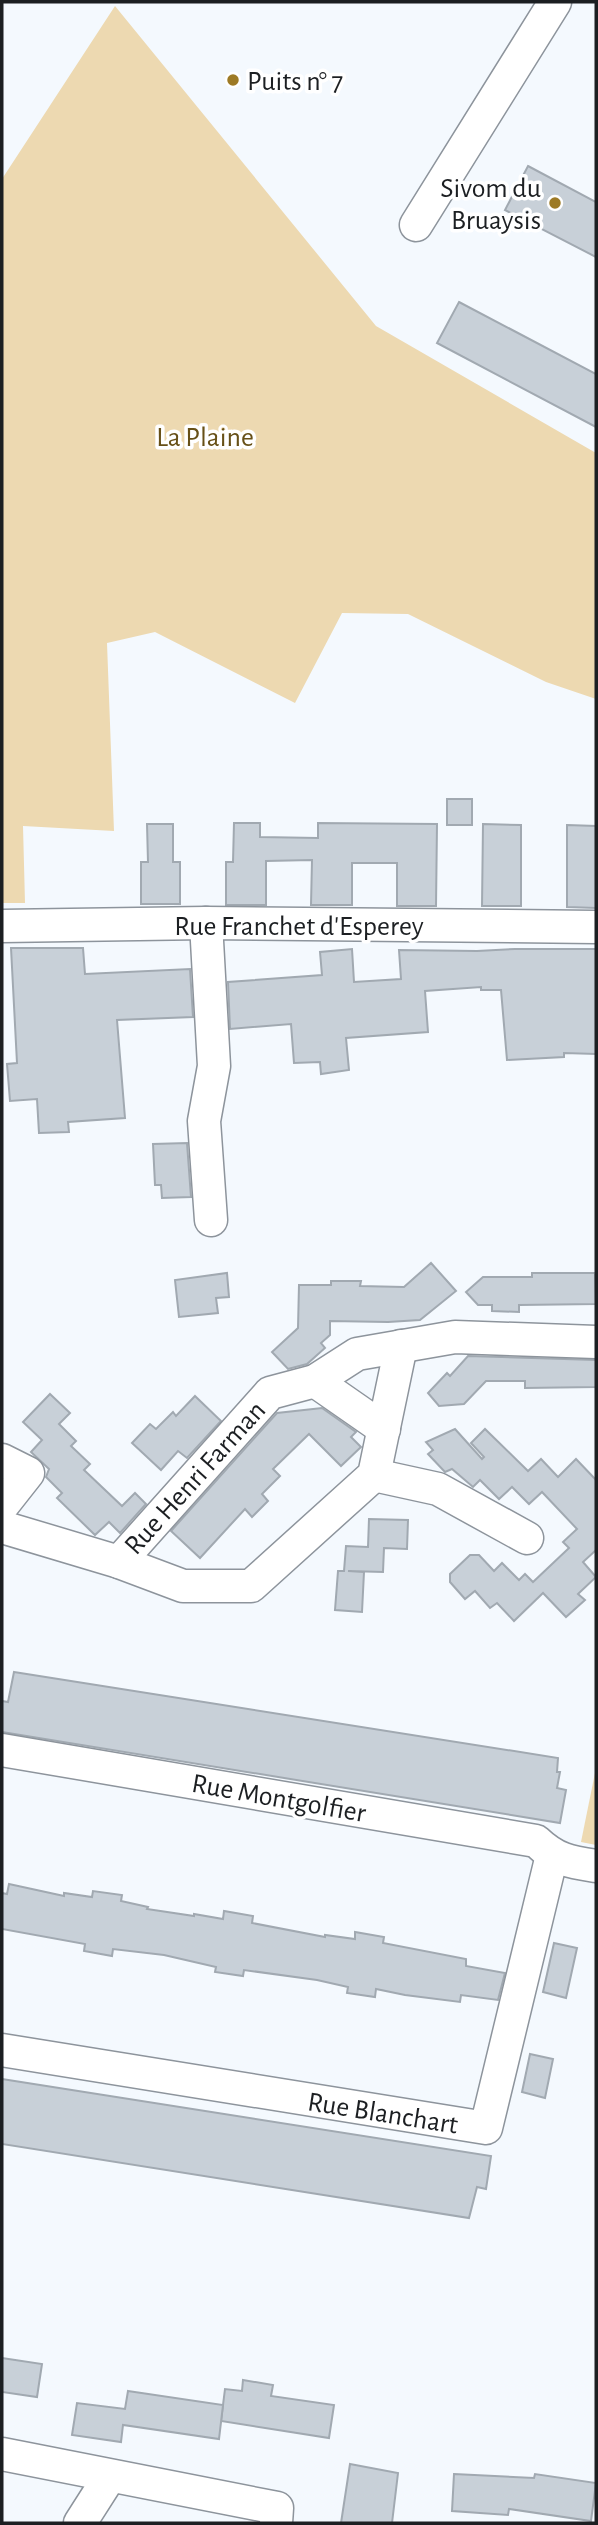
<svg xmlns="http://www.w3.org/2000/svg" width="598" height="2525" font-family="'Alegreya Sans',sans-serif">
	<rect width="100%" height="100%" fill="#f4f9fe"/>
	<g fill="#edd9b1">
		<path d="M 115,6 L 376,326 L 596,453 L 596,699 L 546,682 L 408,614 L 342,613 L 295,703 L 155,632 L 107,643 L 114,831 L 23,826 L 25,903 L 2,903 L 2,179 Z"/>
		<path d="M 596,1768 L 596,1845 L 581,1842 Z"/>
	</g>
	<g fill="#c8d0d8" stroke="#a1a9b1" stroke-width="2">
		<path d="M 528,166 L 596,202 L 596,257 L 505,210 Z"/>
		<path d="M 459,302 L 596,374 L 596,427 L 437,343 Z"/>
		<rect x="447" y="799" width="25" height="26"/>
		<path d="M 234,823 L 260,823 L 260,837 L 318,838 L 318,823 L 437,824 L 436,906 L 397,906 L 397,863 L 352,863 L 352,905 L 311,905 L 312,860 L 266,861 L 266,905 L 226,905 L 226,862 L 233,862 Z"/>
		<path d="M 147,824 L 173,824 L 173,862 L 180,862 L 180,904 L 141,904 L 141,862 L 148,862 Z"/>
		<path d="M 483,824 L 521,825 L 521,906 L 482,906 Z"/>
		<path d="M 567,825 L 596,826 L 596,908 L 567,907 Z"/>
		<path d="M 11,948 L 83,948 L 85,974 L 190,969 L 193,1017 L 117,1020 L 125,1118 L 68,1122 L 69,1132 L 39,1133 L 37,1099 L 10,1101 L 7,1064 L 17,1063 Z"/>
		<path d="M 352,949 L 354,982 L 401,979 L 399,950 L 477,951 L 515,949 L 596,949 L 596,1054 L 564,1053 L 564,1057 L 507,1060 L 501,990 L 481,990 L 481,987 L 425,991 L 428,1032 L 346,1038 L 349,1070 L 321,1074 L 320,1062 L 294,1063 L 291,1024 L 230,1029 L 228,982 L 322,975 L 320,952 Z"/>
		<path d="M 187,1143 L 191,1197 L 162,1198 L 161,1185 L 155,1185 L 153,1144 Z"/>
		<path d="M 431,1263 L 456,1291 L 420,1320 L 388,1322 L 330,1321 L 330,1335 L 321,1343 L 325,1348 L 307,1364 L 288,1369 L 272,1352 L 298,1328 L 299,1285 L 331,1285 L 331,1281 L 361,1281 L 360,1286 L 404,1287 Z"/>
		<path d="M 227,1273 L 229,1297 L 216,1298 L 218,1313 L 179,1317 L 175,1280 Z"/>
		<path d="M 532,1273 L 595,1273 L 596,1304 L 519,1305 L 519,1312 L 492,1311 L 492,1305 L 478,1305 L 466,1292 L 483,1277 L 532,1277 Z"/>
		<path d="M 468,1356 L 596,1360 L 596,1387 L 525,1388 L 525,1381 L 486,1381 L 464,1404 L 439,1406 L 428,1393 L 447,1373 L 450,1376 Z"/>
		<path d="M 50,1394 L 70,1413 L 59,1424 L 76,1441 L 71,1446 L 90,1464 L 84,1470 L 122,1506 L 135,1493 L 146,1504 L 120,1533 L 109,1522 L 95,1535 L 57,1498 L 62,1493 L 46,1477 L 49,1469 L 31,1452 L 42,1440 L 23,1422 Z"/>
		<path d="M 195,1396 L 221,1421 L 187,1458 L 178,1451 L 161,1470 L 132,1443 L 150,1424 L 156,1429 L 173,1412 L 176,1416 Z"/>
		<path d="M 322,1408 L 356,1432 L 351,1437 L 361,1447 L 341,1466 L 309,1434 L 273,1469 L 280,1476 L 262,1494 L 268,1501 L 252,1517 L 245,1509 L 200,1558 L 171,1531 L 277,1413 Z"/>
		<path d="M 455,1429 L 482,1459 L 484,1457 L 471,1443 L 485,1429 L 528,1471 L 541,1459 L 558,1477 L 576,1459 L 596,1480 L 596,1550 L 583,1562 L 596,1577 L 578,1594 L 585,1600 L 566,1617 L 543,1593 L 514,1621 L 497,1603 L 490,1608 L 475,1591 L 465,1599 L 450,1582 L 450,1574 L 470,1555 L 479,1555 L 494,1571 L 502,1563 L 519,1580 L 525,1574 L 533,1582 L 569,1548 L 563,1542 L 577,1529 L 542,1492 L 529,1504 L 512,1487 L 499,1499 L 480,1480 L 473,1487 L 452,1469 L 445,1472 L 428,1454 L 433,1450 L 426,1442 Z"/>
		<path d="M 369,1519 L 408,1520 L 407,1549 L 384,1548 L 383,1572 L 348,1571 L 364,1572 L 362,1612 L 335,1610 L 338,1571 L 344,1571 L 346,1546 L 368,1547 Z"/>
		<path d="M 14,1672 L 558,1758 L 557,1772 L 560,1772 L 557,1788 L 566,1790 L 560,1823 L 2,1732 L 2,1701 L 8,1702 Z"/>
		<path d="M 9,1884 L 64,1896 L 64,1893 L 92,1897 L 93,1891 L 122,1895 L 121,1901 L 148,1907 L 147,1909 L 194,1916 L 194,1914 L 223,1919 L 224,1911 L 253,1916 L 252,1923 L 325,1937 L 325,1935 L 355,1939 L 355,1932 L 384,1937 L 383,1943 L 466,1959 L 466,1966 L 505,1973 L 498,2000 L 461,1995 L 460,2002 L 405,1995 L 376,1989 L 375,1997 L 347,1993 L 348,1987 L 317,1980 L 244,1970 L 243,1976 L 215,1972 L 216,1967 L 164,1955 L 113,1949 L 112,1956 L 84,1951 L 85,1944 L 2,1929 L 2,1893 L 7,1894 Z"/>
		<path d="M 554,1943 L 577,1948 L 566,1998 L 543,1992 Z"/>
		<path d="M 530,2054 L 553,2059 L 545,2098 L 522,2092 Z"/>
		<path d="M 2,2079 L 491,2156 L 486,2189 L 477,2187 L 469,2218 L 2,2144 Z"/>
		<path d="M 2,2358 L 42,2364 L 37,2397 L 2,2392 Z"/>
		<path d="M 243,2380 L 273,2385 L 271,2396 L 334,2405 L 329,2438 L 221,2421 L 225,2389 L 242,2391 Z"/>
		<path d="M 128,2391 L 223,2405 L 219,2439 L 123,2425 L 121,2442 L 72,2435 L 77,2403 L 125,2409 Z"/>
		<path d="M 350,2464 L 398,2473 L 392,2523 L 341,2523 Z"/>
		<path d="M 454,2474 L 534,2478 L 535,2474 L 596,2483 L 591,2521 L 509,2509 L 508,2515 L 452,2511 Z"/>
	</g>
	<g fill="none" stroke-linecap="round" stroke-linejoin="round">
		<g stroke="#8d949c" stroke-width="35">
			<g id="minor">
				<path d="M 416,225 L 555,2"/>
				<path d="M 206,923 L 214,1066 L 204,1121 L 211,1220"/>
				<path d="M 2,926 L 206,923 L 596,927"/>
				<path d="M 315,1381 L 384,1429"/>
				<path d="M 374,1475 L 438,1489 L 527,1538"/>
				<path d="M 2,1506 L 28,1473 L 2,1460"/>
				<path d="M 2,1527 L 119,1562 L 183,1586 L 251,1586 L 374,1475 L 401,1346"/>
				<path d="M 119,1562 L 270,1393 L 315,1381 L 357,1354 L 455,1337 L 596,1342"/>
				<path d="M 2,1750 L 536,1841 C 556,1860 570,1862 596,1866"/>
				<path d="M 2,2050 L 486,2128 L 552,1855"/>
				<path d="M 2,2454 L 277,2508 L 276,2523"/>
				<path d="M 80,2523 L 110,2476"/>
			</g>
		</g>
		<use href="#minor" stroke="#fff" stroke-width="32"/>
	</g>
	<g fill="#9d7a25" stroke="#fff" stroke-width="2.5">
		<circle cx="233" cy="80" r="7"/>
		<circle cx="555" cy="203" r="7"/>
	</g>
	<g text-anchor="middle" stroke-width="7" stroke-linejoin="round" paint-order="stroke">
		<g font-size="28" fill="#1c1f22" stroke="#fff" text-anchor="start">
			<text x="247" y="90">Puits n° 7</text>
			<text x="541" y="197" text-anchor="end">Sivom du<tspan x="541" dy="32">Bruaysis</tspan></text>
		</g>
		<g font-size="28" fill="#675017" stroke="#fff">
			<text x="205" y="446">La Plaine</text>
		</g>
		<g font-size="28" fill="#1c1f22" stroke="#fff">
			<text x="299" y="935">Rue Franchet d'Esperey</text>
			<text transform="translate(194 1477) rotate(-48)" y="10">Rue Henri Farman</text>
			<text transform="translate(279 1797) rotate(10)" y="10">Rue Montgolfier</text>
			<text transform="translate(383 2112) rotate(9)" y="10">Rue Blanchart</text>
		</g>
	</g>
	<rect width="598" height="2525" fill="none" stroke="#1c1f22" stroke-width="7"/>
</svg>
